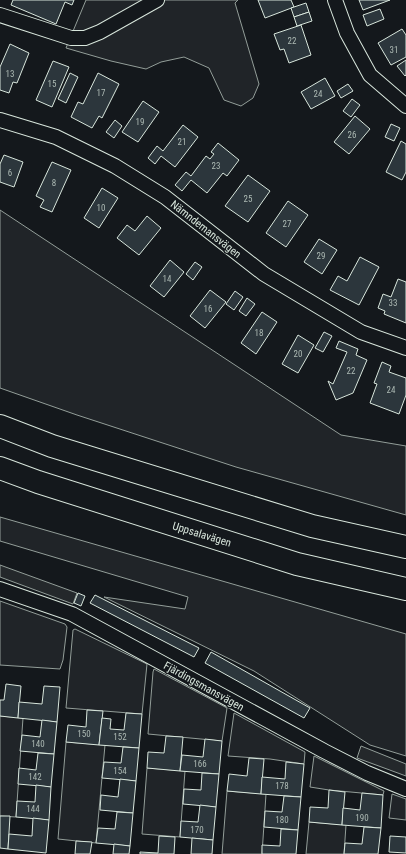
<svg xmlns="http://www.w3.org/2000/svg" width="406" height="854" font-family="'Roboto Condensed',sans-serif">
	<rect width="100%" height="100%" fill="#14181c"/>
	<g fill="#202428" stroke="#939e99">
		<path d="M 86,0 L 238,0 L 235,3 L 259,84 L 253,98 L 241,106 L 224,100 L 209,68 L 184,57 L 161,62 L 146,69 L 111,61 L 66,48 Z"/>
		<path d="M 0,210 L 341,435 L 406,446 L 406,515 L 236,467 L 77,415 L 0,388 Z"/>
		<path d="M 0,517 L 406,634 L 406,756 L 370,745 L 254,671 L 104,597 L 185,609 L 188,597 L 0,541 Z"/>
		<path d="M 0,601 L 65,624 L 67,627 L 63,660 L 60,669 L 0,665 Z"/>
		<path d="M 75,629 L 147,664 L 142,714 L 66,708 L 73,630 Z"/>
		<path d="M 154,669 L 227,708 L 222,741 L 148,734 L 153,672 Z"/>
		<path d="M 234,713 L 305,752 L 304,764 L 270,759 L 228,756 Z"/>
		<path d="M 0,716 L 23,718 L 16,817 L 0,816 Z"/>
		<path d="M 66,742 L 105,745 L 96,843 L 58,839 Z"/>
		<path d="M 314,756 L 384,791 L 383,795 L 329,790 L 310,787 Z"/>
		<path d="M 147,768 L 185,771 L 180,837 L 142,834 Z"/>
		<path d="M 227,791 L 266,794 L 262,854 L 222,854 Z"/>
		<path d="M 392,794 L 406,799 L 406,820 L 389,818 Z"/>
		<path d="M 309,822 L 346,825 L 344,854 L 306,854 Z"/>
	</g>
	<g fill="#24282b" stroke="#939e99">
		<path d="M 0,565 L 77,593 L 73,604 L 0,577 Z"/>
		<path d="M 361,746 L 406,764 L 406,776 L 357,758 Z"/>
	</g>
	<g fill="#2c363c" stroke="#d8e6dc">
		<path d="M 13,0 L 74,0 L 72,5 L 65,2 L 56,24 L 11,5 Z"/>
		<path d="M 258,0 L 291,0 L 294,7 L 265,18 Z"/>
		<path d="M 359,0 L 390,0 L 363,10 Z"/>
		<path d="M 306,3 L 309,12 L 294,17 L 291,8 Z"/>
		<path d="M 380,9 L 384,19 L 367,26 L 363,15 Z"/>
		<path d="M 309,12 L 312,21 L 297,26 L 294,17 Z"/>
		<path d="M 301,25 L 311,55 L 289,63 L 284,49 L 280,50 L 274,34 Z"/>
		<path d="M 402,29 L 406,35 L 406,57 L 391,65 L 378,43 Z"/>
		<path d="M 10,44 L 29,53 L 17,83 L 13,82 L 9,93 L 0,90 L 0,67 Z"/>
		<path d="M 406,60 L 406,75 L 405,76 L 397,66 Z"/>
		<path d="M 53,61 L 69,67 L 52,107 L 36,100 Z"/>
		<path d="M 70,73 L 78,77 L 66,103 L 58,99 Z"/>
		<path d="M 98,73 L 119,84 L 102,118 L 99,116 L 92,128 L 71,117 L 78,102 L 83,104 Z"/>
		<path d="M 325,78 L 335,96 L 311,109 L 301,92 Z"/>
		<path d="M 348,84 L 353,91 L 341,98 L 337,91 Z"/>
		<path d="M 352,99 L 360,105 L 351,117 L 343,111 Z"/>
		<path d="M 143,101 L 159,112 L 138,142 L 122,132 Z"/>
		<path d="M 355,116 L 370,129 L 349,154 L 334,142 Z"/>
		<path d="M 115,120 L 122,126 L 114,138 L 106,132 Z"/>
		<path d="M 391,124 L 400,128 L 394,141 L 385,137 Z"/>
		<path d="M 183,125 L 198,137 L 175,167 L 161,156 L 155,164 L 148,158 L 157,146 L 163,151 Z"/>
		<path d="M 401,141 L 406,144 L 406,172 L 402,180 L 386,172 Z"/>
		<path d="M 218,143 L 239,160 L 227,176 L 223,173 L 207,193 L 191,180 L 182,191 L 175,185 L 186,172 L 191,176 L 206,156 L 210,159 L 214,154 L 211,152 Z"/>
		<path d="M 4,155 L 23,162 L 14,187 L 0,182 L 0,164 Z"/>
		<path d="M 52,162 L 71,170 L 52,212 L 40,207 L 44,200 L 36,196 Z"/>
		<path d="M 248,175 L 270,191 L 248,222 L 225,206 Z"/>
		<path d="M 102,188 L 118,198 L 99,228 L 84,218 Z"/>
		<path d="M 288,201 L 308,215 L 286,247 L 266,233 Z"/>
		<path d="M 147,216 L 161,228 L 139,255 L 117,238 L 127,225 L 135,231 Z"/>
		<path d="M 319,239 L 337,250 L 322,274 L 304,262 Z"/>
		<path d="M 360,257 L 379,267 L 359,305 L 330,290 L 338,276 L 347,281 Z"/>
		<path d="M 170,260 L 184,272 L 164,297 L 150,286 Z"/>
		<path d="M 195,262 L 202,267 L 193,280 L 186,274 Z"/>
		<path d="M 398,279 L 406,282 L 406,323 L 384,314 L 385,311 L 378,308 L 383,294 L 391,297 Z"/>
		<path d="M 210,290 L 226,302 L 205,328 L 190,316 Z"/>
		<path d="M 235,291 L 243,297 L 234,310 L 226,304 Z"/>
		<path d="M 247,298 L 255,304 L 246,316 L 239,311 Z"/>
		<path d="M 262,312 L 277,322 L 256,354 L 241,343 Z"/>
		<path d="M 324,332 L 332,336 L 323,352 L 315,348 Z"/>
		<path d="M 298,335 L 314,345 L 298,373 L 282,364 Z"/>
		<path d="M 339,341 L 358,349 L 356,355 L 367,360 L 353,393 L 336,400 L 328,381 L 333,384 L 347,352 L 336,348 Z"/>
		<path d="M 382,362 L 391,366 L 389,372 L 406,378 L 406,395 L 399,414 L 370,403 L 377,384 L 374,383 Z"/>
		<path d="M 78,593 L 85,596 L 81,606 L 74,603 Z"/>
		<path d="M 95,595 L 199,648 L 194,657 L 90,603 Z"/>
		<path d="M 211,652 L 310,708 L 304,718 L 205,663 Z"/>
		<path d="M 6,684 L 21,686 L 18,718 L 0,716 L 0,700 L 4,700 Z"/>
		<path d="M 44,686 L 60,687 L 57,722 L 18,718 L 19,702 L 42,704 Z"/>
		<path d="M 87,710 L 103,711 L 99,745 L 66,742 L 68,725 L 86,727 Z"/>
		<path d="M 126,713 L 142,714 L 139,748 L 99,745 L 102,718 L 111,719 L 110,729 L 124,730 Z"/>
		<path d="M 42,720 L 57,722 L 54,754 L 20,751 L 22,735 L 40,737 Z"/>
		<path d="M 166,736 L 183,737 L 180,771 L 147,768 L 148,752 L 164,753 Z"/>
		<path d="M 205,739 L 222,741 L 219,774 L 180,771 L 182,755 L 203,757 Z"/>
		<path d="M 123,747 L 139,748 L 136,781 L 102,778 L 104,762 L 121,763 Z"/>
		<path d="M 38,753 L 54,754 L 51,787 L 18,784 L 19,768 L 36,770 Z"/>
		<path d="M 249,758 L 264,759 L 261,794 L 227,791 L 229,774 L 247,776 Z"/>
		<path d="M 286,762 L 304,764 L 301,797 L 261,794 L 262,777 L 285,779 Z"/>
		<path d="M 202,773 L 219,774 L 216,807 L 183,804 L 184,789 L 201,790 Z"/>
		<path d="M 120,779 L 136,781 L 133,813 L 100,810 L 101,795 L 118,797 Z"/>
		<path d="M 36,785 L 51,787 L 49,820 L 16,817 L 17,801 L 35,802 Z"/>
		<path d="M 329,790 L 345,792 L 342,825 L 309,822 L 310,807 L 328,808 Z"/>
		<path d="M 362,793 L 383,795 L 381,828 L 342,825 L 343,808 L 360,810 Z"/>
		<path d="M 284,796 L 301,797 L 298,830 L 264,827 L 265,811 L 282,812 Z"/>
		<path d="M 200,805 L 216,807 L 213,840 L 180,837 L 181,821 L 198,822 Z"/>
		<path d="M 117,812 L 133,813 L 130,846 L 96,843 L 98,828 L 115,829 Z"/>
		<path d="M 0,816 L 10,816 L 8,849 L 0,848 Z"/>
		<path d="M 33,818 L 49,820 L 46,853 L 8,849 L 9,834 L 32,836 Z"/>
		<path d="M 364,827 L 381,828 L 378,854 L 344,854 L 345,843 L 362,844 Z"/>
		<path d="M 281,829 L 298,830 L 296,854 L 262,854 L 262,845 L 280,846 Z"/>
		<path d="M 159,836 L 175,837 L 174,854 L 140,854 L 140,852 L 158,853 Z"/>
		<path d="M 390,836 L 406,837 L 406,853 L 389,852 Z"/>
		<path d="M 192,838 L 213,840 L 212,854 L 191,854 Z"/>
		<path d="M 76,841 L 92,842 L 90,854 L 75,854 Z"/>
		<path d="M 114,844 L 130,846 L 129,854 L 113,854 Z"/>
	</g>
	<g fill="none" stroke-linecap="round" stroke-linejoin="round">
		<g stroke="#d8e6dc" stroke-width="16">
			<g id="minor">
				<path d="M 335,0 L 347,33 L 370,75 L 406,106"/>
				<path d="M 0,15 L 71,38 L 85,38 L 100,32 L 157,0"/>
				<path d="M 0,120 L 56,137 L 115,166 L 165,197 L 264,274 L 361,332 L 406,348"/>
				<path d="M 0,589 L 72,614 L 324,751 L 367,773 L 406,789"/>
			</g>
		</g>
		<g stroke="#d8e6dc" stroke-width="24">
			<g id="motorway">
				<path d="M 0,426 L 52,446 L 312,526 L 406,547"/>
				<path d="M 0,468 L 38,482 L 297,564 L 406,589"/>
			</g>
		</g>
		<use href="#minor" stroke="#14181c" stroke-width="14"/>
		<use href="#motorway" stroke="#14181c" stroke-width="22"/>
	</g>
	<g text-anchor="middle" stroke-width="3" stroke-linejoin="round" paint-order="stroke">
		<g font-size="9" fill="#adbab4">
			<text x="292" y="44">22</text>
			<text x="394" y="53">31</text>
			<text x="10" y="77">13</text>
			<text x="52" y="87">15</text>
			<text x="101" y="96">17</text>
			<text x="318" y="97">24</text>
			<text x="140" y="125">19</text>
			<text x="352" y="138">26</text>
			<text x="182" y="145">21</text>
			<text x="216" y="169">23</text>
			<text x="10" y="176">6</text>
			<text x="54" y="186">8</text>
			<text x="248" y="202">25</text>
			<text x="101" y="211">10</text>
			<text x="287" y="227">27</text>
			<text x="321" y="259">29</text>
			<text x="167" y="282">14</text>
			<text x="393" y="306">33</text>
			<text x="208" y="312">16</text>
			<text x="259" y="336">18</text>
			<text x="298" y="357">20</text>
			<text x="351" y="374">22</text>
			<text x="391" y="393">24</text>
			<text x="84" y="737">150</text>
			<text x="120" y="740">152</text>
			<text x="38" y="747">140</text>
			<text x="200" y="767">166</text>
			<text x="120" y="774">154</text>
			<text x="35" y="780">142</text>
			<text x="282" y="789">178</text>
			<text x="33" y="812">144</text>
			<text x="362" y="821">190</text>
			<text x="282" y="823">180</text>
			<text x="197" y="833">170</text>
		</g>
		<g font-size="11" fill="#d8e6dc" stroke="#14181c">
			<text transform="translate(206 229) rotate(38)" y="4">Nämndemansvägen</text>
			<text transform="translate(202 534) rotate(17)" y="4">Uppsalavägen</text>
			<text transform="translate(204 686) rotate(29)" y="4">Fjärdingsmansvägen</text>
		</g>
	</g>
</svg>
